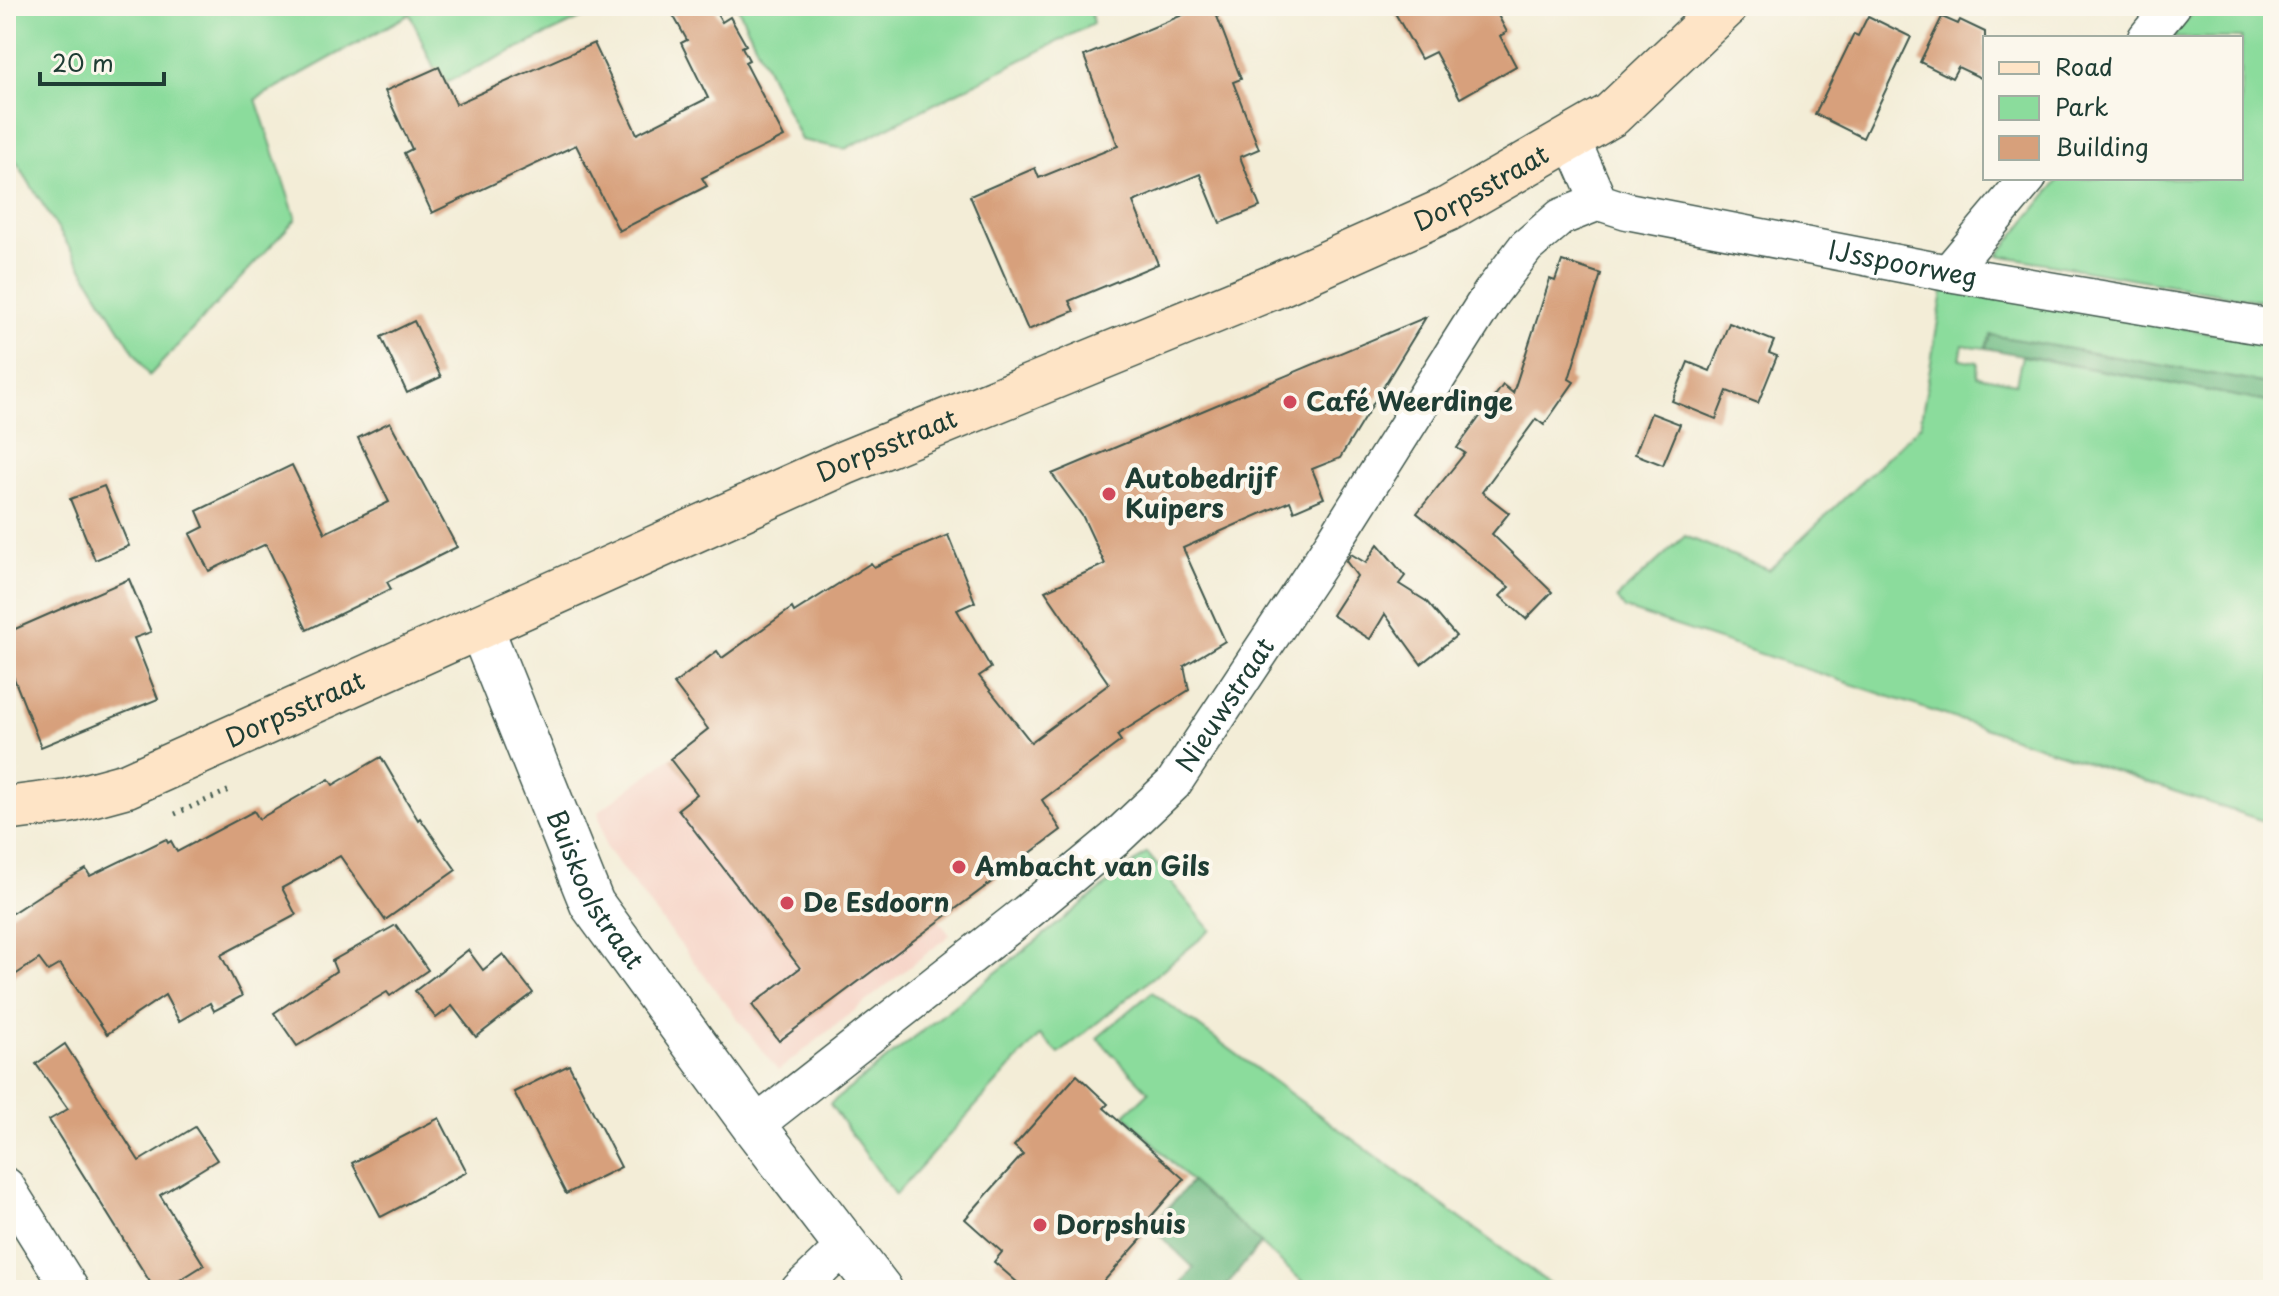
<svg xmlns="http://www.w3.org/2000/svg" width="2279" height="1296" font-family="'Playpen Sans',sans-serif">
	<rect width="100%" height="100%" fill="#fbf7ec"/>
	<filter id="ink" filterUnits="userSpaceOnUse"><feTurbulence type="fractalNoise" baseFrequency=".0125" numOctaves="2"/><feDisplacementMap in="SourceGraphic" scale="16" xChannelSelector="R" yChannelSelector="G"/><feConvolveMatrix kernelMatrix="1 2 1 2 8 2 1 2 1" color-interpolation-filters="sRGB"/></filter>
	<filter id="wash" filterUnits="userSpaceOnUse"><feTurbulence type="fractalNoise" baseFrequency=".006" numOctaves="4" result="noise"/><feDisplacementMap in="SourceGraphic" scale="32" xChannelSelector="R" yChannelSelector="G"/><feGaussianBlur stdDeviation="1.8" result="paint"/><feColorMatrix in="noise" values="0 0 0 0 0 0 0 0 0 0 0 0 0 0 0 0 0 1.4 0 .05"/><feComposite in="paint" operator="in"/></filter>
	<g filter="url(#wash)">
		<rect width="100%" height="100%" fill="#f3edd7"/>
		<path fill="#f6d2c5" d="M 686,746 L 712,776 L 884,849 L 950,935 L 778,1071 L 606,848 L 598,812 Z"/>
		<g fill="#8bdc9c" stroke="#558c68" stroke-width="2">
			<path d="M 6,6 L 607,6 L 441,85 L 410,14 L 256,99 L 296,219 L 149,376 L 6,145 Z"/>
			<path d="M 737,6 L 1090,6 L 1093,24 L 845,149 L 801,140 Z"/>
			<path d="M 2198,6 L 2273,6 L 2273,303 L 1998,255 L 2060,178 L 2241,178 L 2241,38 L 2172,38 Z"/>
			<path d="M 1944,286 L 2273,344 L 2273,385 L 1991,335 L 1985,348 L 1963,345 L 1960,359 L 1978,362 L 1977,376 L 2016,383 L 2022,356 L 2273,403 L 2273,824 L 1625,609 L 1617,598 L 1685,536 L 1769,570 L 1920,426 Z"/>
			<path d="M 1147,853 L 1211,930 L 1059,1054 L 1040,1035 L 895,1195 L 830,1104 Z"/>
			<path d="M 1152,992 L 1558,1290 L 1312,1290 L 1191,1182 L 1125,1115 L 1149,1092 L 1097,1038 Z"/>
		</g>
		<g fill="#70bc84" stroke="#487c5c" stroke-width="2">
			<path d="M 1991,335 L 2273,385 L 2273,403 L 1985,348 Z"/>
			<path d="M 1191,1182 L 1261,1243 L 1223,1290 L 1177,1290 L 1194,1268 L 1151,1227 Z"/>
		</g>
		<g id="blocks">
			<g fill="#d7a07b">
				<path d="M 668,6 L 713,6 L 722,22 L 730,17 L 746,45 L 742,47 L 749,60 L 745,62 L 784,137 L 702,178 L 707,186 L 619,231 L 576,145 L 432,213 L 404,153 L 412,149 L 385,91 L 439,67 L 456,104 L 594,43 L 637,134 L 708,98 L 681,43 L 687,40 Z"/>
				<path d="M 1204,6 L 1213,6 L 1241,79 L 1233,82 L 1259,149 L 1240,157 L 1260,207 L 1220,223 L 1200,174 L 1133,202 L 1158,264 L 1069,301 L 1074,311 L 1028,330 L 970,196 L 1035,168 L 1039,178 L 1118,146 L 1084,56 Z"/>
				<path d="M 1391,6 L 1493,6 L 1507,32 L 1500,36 L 1516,66 L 1460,98 L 1435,52 L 1421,59 Z"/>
				<path d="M 1868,16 L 1911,37 L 1863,138 L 1815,114 L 1854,34 L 1858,36 Z"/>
				<path d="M 1942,17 L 1958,24 L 1960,20 L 1985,32 L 1985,80 L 1958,67 L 1952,78 L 1920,62 Z"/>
				<path d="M 1562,261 L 1601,274 L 1569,379 L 1574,382 L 1544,425 L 1536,419 L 1482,492 L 1509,513 L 1492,534 L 1552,592 L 1526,619 L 1500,596 L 1509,587 L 1417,513 L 1465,453 L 1457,448 L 1503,385 L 1513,393 L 1550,279 L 1555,281 Z"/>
				<path d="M 1426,317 L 1340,458 L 1312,469 L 1324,498 L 1294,511 L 1290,501 L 1183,548 L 1225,641 L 1184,666 L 1189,690 L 1117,735 L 1121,741 L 1042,800 L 1061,830 L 779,1041 L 752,1005 L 800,968 L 678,809 L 697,794 L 670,759 L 708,729 L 674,684 L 717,651 L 722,658 L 792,608 L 794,612 L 871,563 L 874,567 L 948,535 L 975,602 L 957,610 L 991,668 L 979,676 L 1031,742 L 1109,684 L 1045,591 L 1105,564 L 1083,517 L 1052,474 Z"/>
				<path d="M 414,321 L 441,377 L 407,393 L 381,337 Z"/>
				<path d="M 1729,323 L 1774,341 L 1769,353 L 1777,356 L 1758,403 L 1727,391 L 1716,419 L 1672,401 L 1688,362 L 1710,371 Z"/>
				<path d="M 1651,413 L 1680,424 L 1663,465 L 1635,454 Z"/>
				<path d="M 390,422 L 457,547 L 387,582 L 391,589 L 307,630 L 266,544 L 209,571 L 190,534 L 204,527 L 197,511 L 292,465 L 325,533 L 389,502 L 358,438 Z"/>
				<path d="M 104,486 L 129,546 L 95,560 L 70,499 Z"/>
				<path d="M 1378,544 L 1405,576 L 1399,584 L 1426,601 L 1456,636 L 1421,664 L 1385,614 L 1370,639 L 1332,615 L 1357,576 L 1346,561 L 1351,554 L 1366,563 Z"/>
				<path d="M 129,579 L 151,632 L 134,638 L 158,699 L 41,747 L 6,658 L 6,633 Z"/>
				<path d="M 381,757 L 418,820 L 420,818 L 456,870 L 385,920 L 340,856 L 282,888 L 296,915 L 221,955 L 242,996 L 214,1011 L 210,1003 L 179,1021 L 165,995 L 107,1034 L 60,964 L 48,971 L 39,959 L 6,981 L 6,917 L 40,895 L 86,869 L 90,876 L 166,839 L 168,843 L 171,841 L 177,852 L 254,811 L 259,819 L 329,779 L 333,785 Z"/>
				<path d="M 396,925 L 428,970 L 390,996 L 387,992 L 297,1046 L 274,1013 L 336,971 L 332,961 Z"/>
				<path d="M 468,950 L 483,970 L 503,954 L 533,993 L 476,1037 L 452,1006 L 436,1018 L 415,991 Z"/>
				<path d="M 65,1044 L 139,1161 L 195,1127 L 217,1160 L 160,1195 L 204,1265 L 164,1290 L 155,1290 L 49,1120 L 68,1109 L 36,1064 Z"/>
				<path d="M 569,1065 L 621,1167 L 566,1194 L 514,1092 Z"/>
				<path d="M 1077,1075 L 1108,1104 L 1104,1108 L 1184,1179 L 1148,1220 L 1154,1225 L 1096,1290 L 1026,1290 L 994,1262 L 1002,1252 L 965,1219 L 1023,1154 L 1014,1146 Z"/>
				<path d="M 439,1118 L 467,1172 L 381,1217 L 352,1163 Z"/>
			</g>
		</g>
	</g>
	<g filter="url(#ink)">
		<use href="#blocks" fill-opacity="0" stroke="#3f574c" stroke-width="2"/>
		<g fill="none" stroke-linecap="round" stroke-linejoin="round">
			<g stroke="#3f574c" stroke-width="39">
				<g id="minor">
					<path d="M 2146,38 L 2172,6"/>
					<path id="s1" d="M 1572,140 L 1599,202 L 1627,211 L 1948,273 L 2273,328"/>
					<path d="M 1948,273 L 2028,178"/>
					<path id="s2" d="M 754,1126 L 1026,913 L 1115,839 L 1173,784 L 1333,543 L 1491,293 L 1526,247 L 1561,217 L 1599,202"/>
					<path d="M 6,1186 L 71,1290"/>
					<path d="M 799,1290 L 845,1246"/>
				</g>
			</g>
			<g stroke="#3f574c" stroke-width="47">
				<g id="tertiary">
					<path id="s3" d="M 481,628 L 592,904 L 754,1126 L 880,1290"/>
				</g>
			</g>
			<g stroke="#3f574c" stroke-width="47">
				<g id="secondary">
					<path id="s4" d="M 6,809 L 68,801 L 127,785 L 844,463 L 1273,287 L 1448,209 L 1611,115 L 1726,6"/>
				</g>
			</g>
			<path stroke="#3f574c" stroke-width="5" stroke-dasharray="2 6" stroke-linecap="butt" d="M 175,814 L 232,789"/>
			<use href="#minor" stroke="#fff" stroke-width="36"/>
			<use href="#tertiary" stroke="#fff" stroke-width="44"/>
			<use href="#secondary" stroke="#fee4c6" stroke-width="44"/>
		</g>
	</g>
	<g fill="#d1495b" stroke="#fbf7ec" stroke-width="3">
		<circle cx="1290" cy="402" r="8"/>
		<circle cx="1109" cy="494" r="8"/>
		<circle cx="959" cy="867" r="8"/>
		<circle cx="787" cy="903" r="8"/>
		<circle cx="1040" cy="1225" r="8"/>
	</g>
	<g text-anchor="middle" stroke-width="8" stroke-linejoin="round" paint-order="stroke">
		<g font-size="26" fill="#1f3d34" stroke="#fbf7ec">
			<text dy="9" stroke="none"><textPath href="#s4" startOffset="1604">Dorpsstraat</textPath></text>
			<text dy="9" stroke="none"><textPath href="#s1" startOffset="378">IJsspoorweg</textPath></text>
			<text dy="9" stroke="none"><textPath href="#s4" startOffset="956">Dorpsstraat</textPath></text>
			<text dy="9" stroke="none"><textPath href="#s2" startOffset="636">Nieuwstraat</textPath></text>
			<text dy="9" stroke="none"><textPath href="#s4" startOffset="308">Dorpsstraat</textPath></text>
			<text dy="9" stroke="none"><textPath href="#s3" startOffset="286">Buiskoolstraat</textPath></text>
		</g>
		<g font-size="26" font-weight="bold" fill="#1f3d34" stroke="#fbf7ec" text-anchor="start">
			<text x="1306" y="411">Café Weerdinge</text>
			<text x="1125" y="488">Autobedrijf<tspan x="1125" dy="30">Kuipers</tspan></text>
			<text x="975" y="876">Ambacht van Gils</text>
			<text x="803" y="912">De Esdoorn</text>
			<text x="1056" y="1234">Dorpshuis</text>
		</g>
	</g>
	<rect width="2279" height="1296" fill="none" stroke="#fbf7ec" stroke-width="32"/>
	<rect x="1983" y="36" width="260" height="144" fill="#fbf7ec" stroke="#a3ada2" stroke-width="2"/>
	<rect x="1999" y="62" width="40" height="12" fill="#fee4c6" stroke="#a3ada2" stroke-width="2"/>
	<text x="2055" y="76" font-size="24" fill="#1f3d34">Road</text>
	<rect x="1999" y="96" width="40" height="24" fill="#8bdc9c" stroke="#a3ada2" stroke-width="2"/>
	<text x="2055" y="116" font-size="24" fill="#1f3d34">Park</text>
	<rect x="1999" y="136" width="40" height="24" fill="#d7a07b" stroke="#a3ada2" stroke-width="2"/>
	<text x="2055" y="156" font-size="24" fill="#1f3d34">Building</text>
	<path d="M40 72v12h124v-12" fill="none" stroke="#1f3d34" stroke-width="4"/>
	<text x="52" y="72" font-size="24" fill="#1f3d34" stroke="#fbf7ec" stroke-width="6" paint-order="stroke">20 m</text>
</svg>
